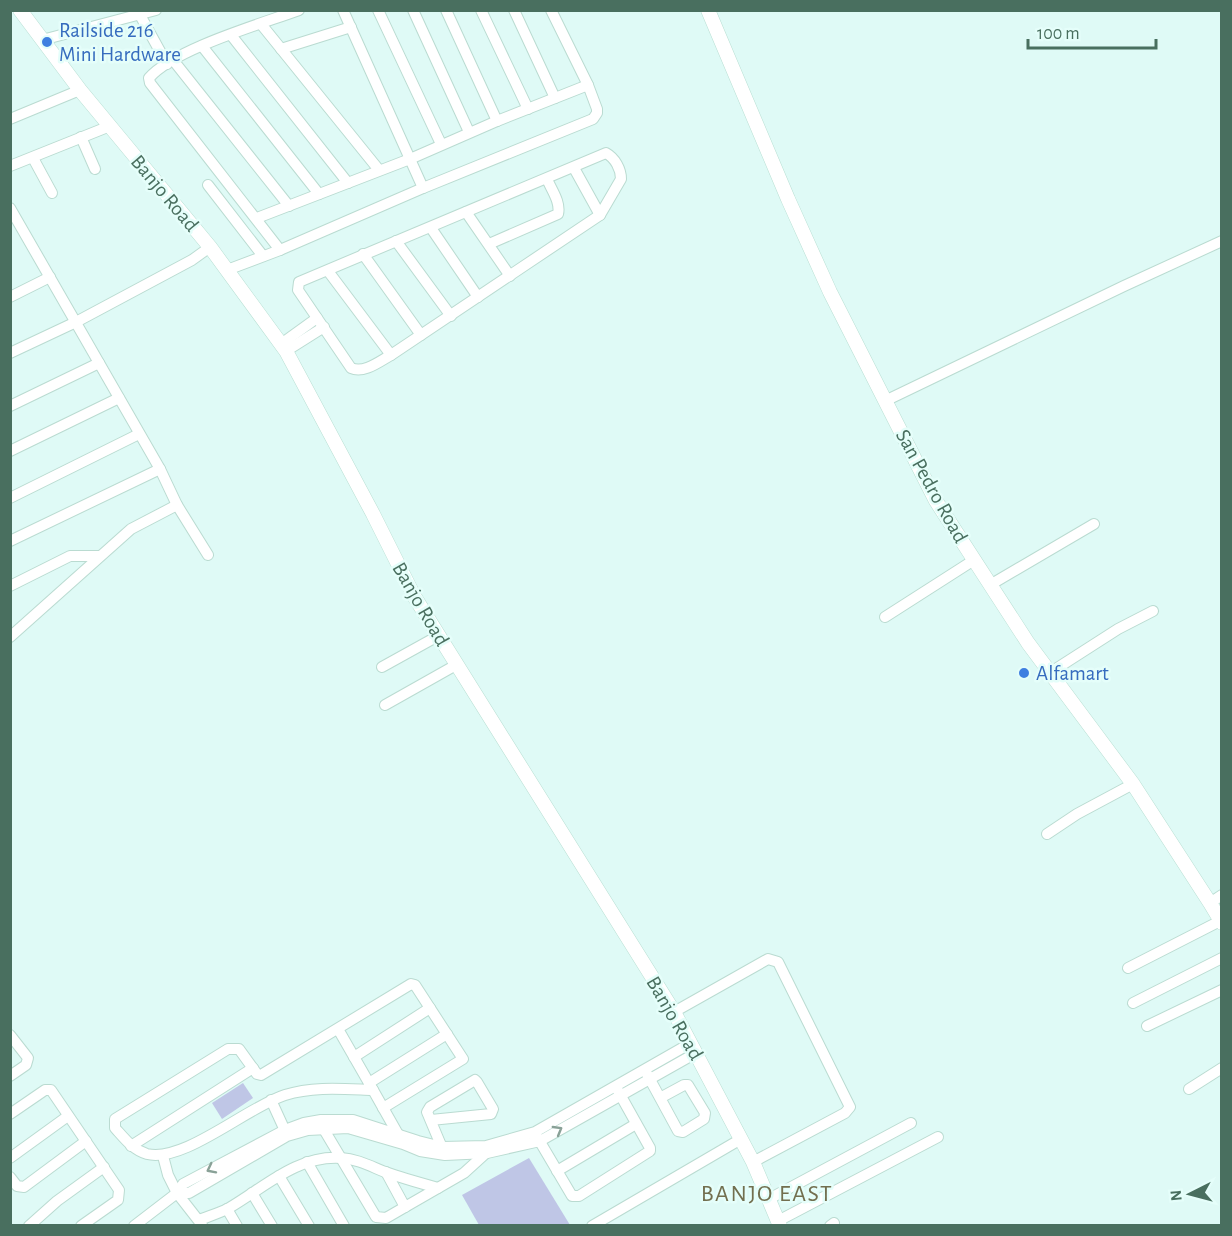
<svg xmlns="http://www.w3.org/2000/svg" width="1232" height="1236" font-family="'Alegreya Sans',sans-serif">
	<rect width="100%" height="100%" fill="#dffaf6"/>
	<g fill="#bfc6e6">
		<path d="M 243,1083 L 253,1098 L 222,1119 L 212,1103 Z"/>
		<path d="M 529,1158 L 570,1225 L 479,1225 L 462,1195 Z"/>
	</g>
	<g fill="none" stroke-linecap="round" stroke-linejoin="round">
		<g stroke="#badbd1" stroke-width="12">
			<g id="street">
				<path d="M 343,10 L 423,188"/>
				<path d="M 378,10 L 441,144"/>
				<path d="M 413,10 L 469,132"/>
				<path d="M 446,10 L 497,121"/>
				<path d="M 481,10 L 528,109"/>
				<path d="M 514,10 L 555,98"/>
				<path d="M 140,15 L 167,64"/>
				<path d="M 261,24 L 379,170"/>
				<path d="M 231,35 L 348,183"/>
				<path d="M 42,40 L 156,10"/>
				<path d="M 202,46 L 319,194"/>
				<path d="M 281,49 L 351,27"/>
				<path d="M 173,60 L 289,206"/>
				<path d="M 10,119 L 80,90"/>
				<path d="M 81,137 L 95,169"/>
				<path d="M 606,153 C 615,158 621,169 621,179 L 600,215 L 391,355 C 380,361 364,374 351,368 L 298,290 L 299,282 Z"/>
				<path d="M 33,158 L 52,193"/>
				<path d="M 10,166 L 110,126"/>
				<path d="M 574,168 L 600,215"/>
				<path d="M 208,185 L 263,256"/>
				<path d="M 10,208 L 160,469 L 177,505 L 208,555"/>
				<path d="M 466,212 L 510,276"/>
				<path d="M 257,218 L 410,159 L 497,121 L 588,85"/>
				<path d="M 431,228 L 478,297"/>
				<path d="M 396,241 L 451,316"/>
				<path d="M 489,244 L 558,214 C 561,202 551,189 547,179"/>
				<path d="M 280,250 L 150,83 L 149,78 C 174,49 261,24 299,10"/>
				<path d="M 363,254 L 421,335"/>
				<path d="M 227,270 L 280,250 L 423,188 L 593,119 L 597,113 L 597,109 L 588,85 L 551,10"/>
				<path d="M 328,271 L 391,355"/>
				<path d="M 10,297 L 50,277"/>
				<path d="M 281,344 L 317,318"/>
				<path d="M 286,351 L 324,327"/>
				<path d="M 10,353 L 76,322 L 192,260 L 210,247"/>
				<path d="M 887,400 L 1124,286 L 1222,241"/>
				<path d="M 10,406 L 99,363"/>
				<path d="M 10,451 L 119,398"/>
				<path d="M 10,498 L 139,434"/>
				<path d="M 10,541 L 160,469"/>
				<path d="M 990,585 L 1094,524"/>
				<path d="M 10,586 L 70,556 L 99,556"/>
				<path d="M 885,617 L 974,560"/>
				<path d="M 10,637 L 131,529 L 177,505"/>
				<path d="M 382,667 L 438,636"/>
				<path d="M 1051,672 L 1118,629 L 1153,611"/>
				<path d="M 385,705 L 456,665"/>
				<path d="M 1047,834 L 1077,814 L 1133,784"/>
				<path d="M 1210,903 L 1222,895"/>
				<path d="M 1128,968 L 1220,921"/>
				<path d="M 1133,1003 L 1222,958"/>
				<path d="M 674,1012 L 768,959 L 778,962 L 850,1107 L 845,1113 L 753,1162"/>
				<path d="M 1147,1026 L 1222,990"/>
				<path d="M 338,1029 L 373,1090 C 344,1089 313,1086 285,1095 C 247,1107 184,1163 147,1154 C 133,1150 125,1139 115,1128 L 115,1119 L 228,1049 L 239,1049 L 257,1074 L 261,1075 L 411,984 L 415,985 L 463,1059 L 383,1108"/>
				<path d="M 10,1035 L 28,1058 L 26,1065 L 10,1076"/>
				<path d="M 354,1057 L 430,1008"/>
				<path d="M 647,1074 L 678,1131 L 683,1132 L 704,1119 L 705,1113 L 688,1085 L 684,1085 L 660,1098"/>
				<path d="M 369,1083 L 447,1034"/>
				<path d="M 1189,1089 L 1222,1068"/>
				<path d="M 373,1090 L 399,1136"/>
				<path d="M 271,1100 L 287,1135"/>
				<path d="M 10,1114 L 45,1090 L 51,1090 L 119,1190 L 118,1200 L 81,1226"/>
				<path d="M 431,1120 L 491,1114 L 493,1109 L 477,1082 L 475,1080 L 430,1107 L 427,1112 L 443,1150"/>
				<path d="M 321,1123 L 323,1128 L 376,1217 L 386,1218 L 405,1207 L 464,1173 L 486,1153"/>
				<path d="M 536,1135 L 572,1196 L 579,1196 L 650,1151 L 650,1148 L 617,1089"/>
				<path d="M 131,1146 L 253,1068"/>
				<path d="M 163,1156 L 168,1175 L 177,1193 L 202,1225"/>
				<path d="M 10,1158 L 68,1116"/>
				<path d="M 307,1162 L 344,1226"/>
				<path d="M 557,1171 L 636,1124"/>
				<path d="M 386,1172 L 405,1207"/>
				<path d="M 279,1176 L 309,1226"/>
				<path d="M 10,1177 L 17,1186 L 24,1187 L 86,1141"/>
				<path d="M 177,1193 L 189,1193 L 287,1136 L 308,1130 L 348,1128 L 403,1144 L 420,1151 L 445,1155 L 487,1153 L 540,1141 L 696,1053"/>
				<path d="M 252,1193 L 272,1226"/>
				<path d="M 769,1199 L 911,1123"/>
				<path d="M 227,1209 L 237,1226"/>
				<path d="M 199,1220 C 209,1216 220,1213 229,1208 C 265,1187 297,1155 341,1158 C 357,1159 370,1166 385,1172 C 402,1178 420,1183 438,1188"/>
				<path d="M 778,1221 L 938,1137"/>
				<path d="M 29,1226 L 57,1201 L 104,1167"/>
				<path d="M 134,1226 L 177,1193 L 183,1184 L 285,1130 L 304,1123 L 321,1120 L 353,1120 L 418,1141 L 442,1147 L 486,1146 L 535,1132 L 691,1043"/>
				<path d="M 592,1226 L 741,1139"/>
				<path d="M 830,1226 L 834,1223"/>
			</g>
		</g>
		<g stroke="#b8dfd3" stroke-width="15">
			<g id="secondary">
				<path d="M 20,10 L 80,90 L 210,247 L 286,351 L 373,514 L 414,596 L 674,1012 L 753,1162 L 780,1226"/>
				<path d="M 708,10 L 788,199 L 830,292 L 936,501 L 1028,643 L 1133,784 L 1210,903 L 1222,923"/>
			</g>
		</g>
		<use href="#street" stroke="#fff" stroke-width="10"/>
		<use href="#secondary" stroke="#fff" stroke-width="14"/>
	</g>
	<defs><path id="oneway-chevron" d="M-2-3.5L2.5 0L-2 3.5" fill="none" stroke-width="1.6" stroke-linecap="round" stroke-linejoin="round" transform="scale(1.5)"/></defs>
	<g stroke="#89a197">
		<use href="#oneway-chevron" transform="translate(558 1130) rotate(-30)"/>
		<use href="#oneway-chevron" transform="translate(211 1169) rotate(153)"/>
	</g>
	<g fill="#3f7fe0" stroke="#e5fefa" stroke-width="2">
		<circle cx="47" cy="42" r="6"/>
		<circle cx="1024" cy="673" r="6"/>
	</g>
	<g text-anchor="middle" stroke-width="5" stroke-linejoin="round" paint-order="stroke">
		<g font-size="21" fill="#366cbe" stroke="#e5fefa" text-anchor="start">
			<text x="59" y="37">Railside 216<tspan x="59" dy="24">Mini Hardware</tspan></text>
			<text x="1036" y="680">Alfamart</text>
		</g>
		<g font-size="21" fill="#496f5f" stroke="#e5fefa">
			<text transform="translate(165 193) rotate(50)" y="7">Banjo Road</text>
			<text transform="translate(932 486) rotate(61)" y="7">San Pedro Road</text>
			<text transform="translate(421 604) rotate(60)" y="7">Banjo Road</text>
			<text transform="translate(675 1018) rotate(60)" y="7">Banjo Road</text>
		</g>
		<g font-size="24" letter-spacing="1.5" fill="#726f4f" stroke="#e5fefa">
			<text x="767" y="1201">BANJO EAST</text>
		</g>
	</g>
	<rect width="1232" height="1236" fill="none" stroke="#496f5f" stroke-width="24"/>
	<g transform="translate(1190 1194) rotate(264)" stroke="#e5fefa" stroke-width="4.5" paint-order="stroke">
	<path d="M0-4.5L10 22L0 15L-10 22Z" fill="#496f5f"/>
	<text y="-9" font-size="16" font-weight="bold" text-anchor="middle" fill="#496f5f">N</text>
	</g>
	<path d="M1028 39v9h128v-9" fill="none" stroke="#496f5f" stroke-width="3"/>
	<text x="1037" y="39" font-size="18" fill="#496f5f" stroke="#e5fefa" stroke-width="4.5" paint-order="stroke">100 m</text>
</svg>
